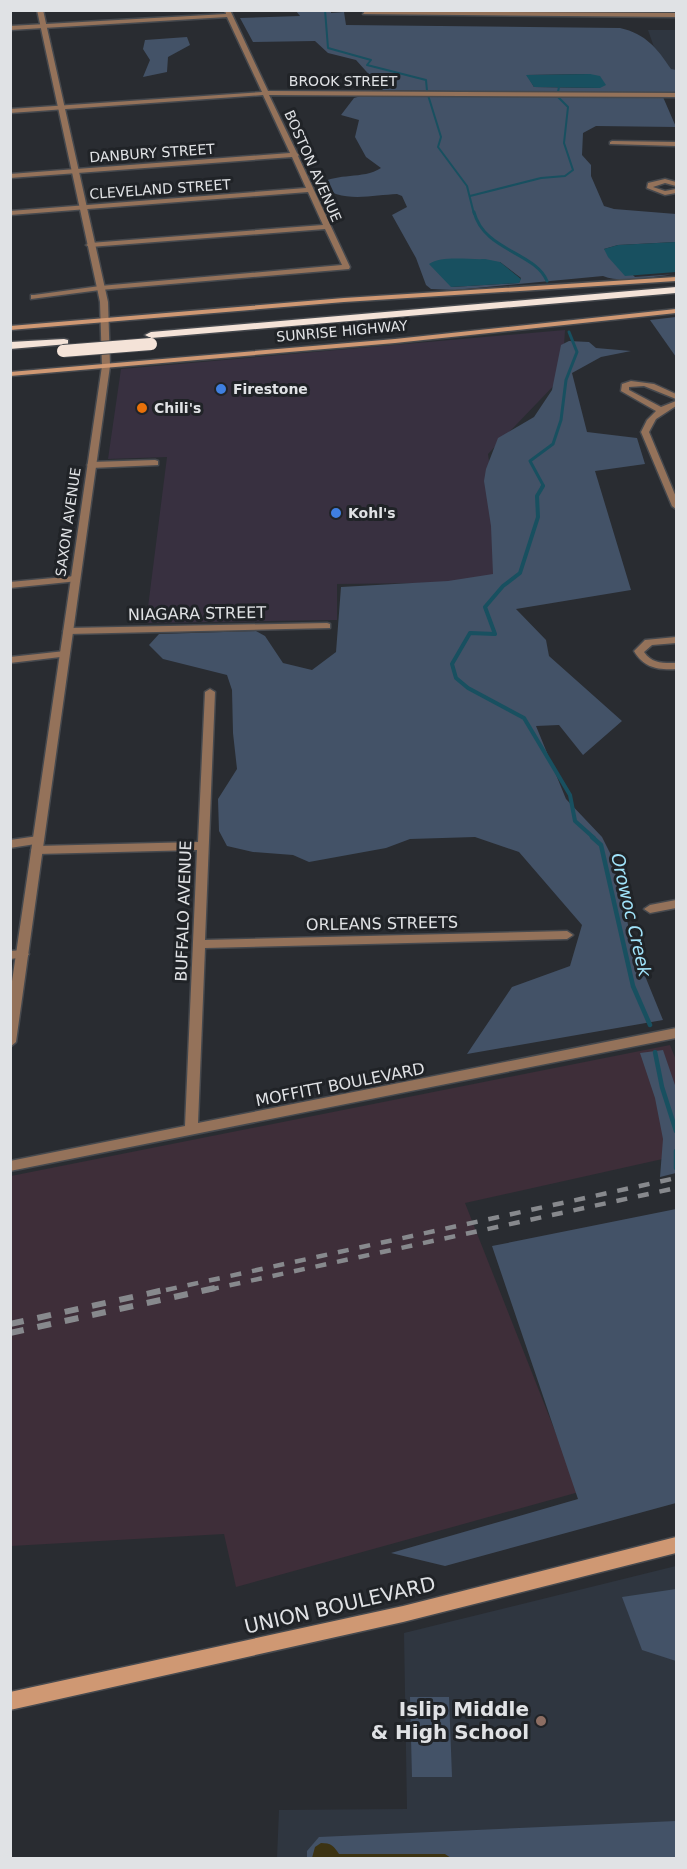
<svg xmlns="http://www.w3.org/2000/svg" width="687" height="1869" font-family="'DejaVu Sans',sans-serif">
	<rect width="100%" height="100%" fill="#292c31"/>
	<path fill="#383040" d="M 565,330 L 562,377 L 488,454 L 506,582 L 337,584 L 337,620 L 146,623 L 167,457 L 108,459 L 121,369 Z"/>
	<path fill="#3e2e39" d="M 670,1045 L 676,1060 L 676,1156 L 465,1203 L 579,1492 L 236,1587 L 224,1534 L 11,1546 L 11,1176 Z"/>
	<g fill="#2f3640">
		<path d="M 648,30 L 676,30 L 676,73 L 663,73 Z"/>
		<path d="M 676,1566 L 676,1858 L 277,1858 L 279,1810 L 407,1809 L 404,1633 Z"/>
	</g>
	<g fill="#435267" fill-rule="evenodd">
		<path d="M 331,10 L 331,13 L 344,12 L 346,25 L 620,28 C 646,34 657,48 671,69 L 676,70 L 676,94 L 383,90 L 356,60 L 328,53 L 315,41 L 253,42 L 240,18 L 300,16 L 296,11 ZM 590,74 L 600,88 L 534,87 L 527,75 Z"/>
		<path d="M 187,37 L 190,45 L 168,57 L 167,72 L 143,77 L 150,60 L 143,49 L 145,40 Z"/>
		<path d="M 361,96 L 663,97 L 676,127 L 596,126 L 583,133 L 582,155 L 591,165 L 591,176 L 604,206 L 614,209 L 676,214 L 676,242 L 618,245 L 604,249 L 635,277 L 676,274 C 655,276 623,284 603,276 L 455,290 L 431,289 L 426,285 L 416,258 L 392,215 L 407,207 L 402,196 L 397,194 C 373,195 338,204 320,184 C 338,172 362,180 381,168 L 366,157 L 355,137 L 359,120 L 341,115 L 354,98 ZM 500,262 L 521,278 L 519,283 L 451,287 Z"/>
		<path d="M 676,317 L 676,357 L 650,320 Z"/>
		<path d="M 569,341 L 589,342 L 596,348 L 631,351 L 601,357 L 572,373 L 587,432 L 637,438 L 645,464 L 595,471 L 631,590 L 516,609 L 546,640 L 549,656 L 622,721 L 583,755 L 559,725 L 536,726 L 566,799 L 602,837 L 611,855 L 634,949 L 663,1020 L 467,1054 L 512,987 L 570,966 L 582,925 L 519,852 L 475,837 L 410,839 L 386,848 L 309,862 L 293,855 L 253,852 L 227,846 L 219,831 L 218,799 L 237,769 L 233,733 L 232,690 L 227,675 L 163,659 L 149,645 L 159,634 L 256,631 L 265,636 L 283,663 L 312,670 L 336,652 L 341,587 L 448,581 L 493,574 L 491,526 L 484,481 L 486,469 L 498,438 L 534,417 L 552,390 L 561,345 Z"/>
		<path d="M 663,1050 L 676,1088 L 676,1173 L 660,1177 L 663,1139 L 655,1098 L 640,1053 Z"/>
		<path d="M 676,1209 L 676,1503 L 445,1566 L 391,1553 L 578,1499 L 492,1246 Z"/>
		<path d="M 676,1589 L 676,1661 L 642,1650 L 622,1597 Z"/>
		<path d="M 410,1697 L 449,1697 L 452,1777 L 412,1777 Z"/>
		<path d="M 676,1821 L 676,1858 L 307,1858 L 307,1851 L 319,1837 Z"/>
	</g>
	<path fill="#3c3313" d="M 321,1843 C 331,1843 334,1846 339,1854 L 445,1854 L 451,1858 L 312,1858 L 315,1847 Z"/>
	<g fill="#185060">
		<path d="M 590,74 L 600,76 L 606,85 L 600,88 L 534,87 L 526,75 Z"/>
		<path d="M 676,242 L 676,272 L 625,276 L 608,257 L 604,249 L 618,245 Z"/>
		<path d="M 485,259 L 500,262 L 521,279 L 519,283 L 451,287 L 429,264 C 442,255 469,260 485,259 Z"/>
	</g>
	<g fill="none" stroke-linecap="round" stroke-linejoin="round">
		<g stroke="#185060" stroke-width="2">
			<path d="M 325,10 L 328,48 L 371,60 L 367,65 L 426,80 L 427,91"/>
			<path d="M 558,92 L 559,87"/>
			<path d="M 428,95 L 441,137 L 438,147 L 467,186 L 474,214"/>
			<path d="M 470,196 L 541,178 L 565,176 L 573,170 L 564,143 L 568,107 L 558,97"/>
		</g>
		<g stroke="#185060" stroke-width="3">
			<path d="M 474,212 C 484,251 535,252 547,281"/>
			<path d="M 542,487 L 543,485 L 530,461 L 553,444 L 561,420 L 566,380 L 577,352 L 569,332"/>
		</g>
		<path stroke="#185060" stroke-width="4" d="M 543,486 L 537,496 L 538,517 L 520,573 L 503,586 L 485,607 L 495,634 L 470,633 L 452,664 L 456,678 L 468,688 L 524,718 L 570,795 L 575,821 L 594,838"/>
		<g stroke="#185060" stroke-width="4.5">
			<path d="M 592,837 L 601,845 L 633,986 L 650,1025"/>
			<path d="M 655,1052 L 662,1087 L 676,1131"/>
			<path d="M 676,1151 L 676,1168"/>
		</g>
		<g stroke="#46494e" stroke-width="3">
			<g id="minor">
				<path d="M 225,10 L 230,10 L 268,91 L 676,93 L 676,97 L 269,95 L 297,153 L 299,155 L 298,156 L 350,267 L 349,269 L 100,290 L 31,299 L 31,295 L 34,295 L 100,286 L 342,265 L 325,229 L 90,247 L 86,245 L 90,243 L 323,225 L 308,192 L 10,215 L 10,211 L 306,188 L 292,157 L 10,178 L 10,174 L 290,153 L 263,95 L 10,113 L 10,109 L 262,92 L 227,17 L 10,30 L 10,26 L 226,14 Z"/>
				<path d="M 365,11 L 676,13 L 676,17 L 363,14 Z"/>
				<path d="M 612,141 L 676,142 L 676,146 L 610,144 L 610,142 Z"/>
				<path d="M 665,179 L 676,182 L 676,186 L 665,183 L 653,187 L 665,191 L 676,189 L 676,193 L 665,195 L 647,188 L 648,183 Z"/>
				<path d="M 631,381 L 654,384 L 676,394 L 676,399 L 644,386 L 629,387 L 629,390 L 661,407 L 676,401 L 676,406 L 656,419 L 649,432 L 676,497 L 676,509 L 672,506 L 641,432 L 647,420 L 656,411 L 621,391 L 622,384 Z"/>
				<path d="M 155,460 L 158,461 L 158,465 L 91,468 L 87,465 L 91,462 Z"/>
				<path d="M 75,576 L 80,579 L 78,581 L 10,588 L 10,582 Z"/>
				<path d="M 327,623 L 330,624 L 330,628 L 68,634 L 63,631 L 68,628 Z"/>
				<path d="M 676,637 L 676,643 L 652,645 L 644,652 C 652,664 663,663 676,663 L 676,669 C 658,670 644,668 634,651 L 645,640 Z"/>
				<path d="M 65,651 L 69,652 L 69,656 L 10,663 L 10,657 Z"/>
				<path d="M 210,689 L 215,692 L 205,940 L 567,931 L 573,935 L 567,939 L 205,948 L 198,1123 L 676,1028 L 676,1038 L 10,1171 L 10,1161 L 185,1126 L 197,850 L 37,854 L 31,850 L 37,846 L 198,842 L 205,692 Z"/>
				<path d="M 38,836 L 42,837 L 44,840 L 42,843 L 10,848 L 10,840 Z"/>
				<path d="M 676,900 L 676,908 L 650,913 L 644,909 L 650,905 Z"/>
				<path d="M 23,950 L 29,954 L 27,957 L 10,959 L 10,951 Z"/>
			</g>
		</g>
		<g stroke="#46494e" stroke-width="3">
			<path id="tertiary" d="M 37,10 L 43,10 L 108,302 L 110,366 L 16,1042 L 10,1047 L 10,995 L 102,366 L 100,302 Z"/>
		</g>
		<g stroke="#46494e" stroke-width="3">
			<g id="secondary">
				<path d="M 676,277 L 676,281 L 344,302 L 10,330 L 10,326 L 344,298 Z"/>
				<path d="M 676,309 L 676,313 L 395,343 L 10,376 L 10,372 L 395,339 Z"/>
				<path d="M 676,1537 L 676,1553 L 403,1622 L 10,1710 L 10,1692 L 403,1606 Z"/>
			</g>
		</g>
		<g stroke="#46494e" stroke-width="3">
			<g id="motorway">
				<path d="M 676,287 L 676,293 L 151,338 L 145,335 L 151,332 Z"/>
				<path d="M 64,339 L 68,340 L 68,344 L 10,349 L 10,342 Z"/>
			</g>
		</g>
		<use href="#minor" fill="#94725a" fill-rule="evenodd"/>
		<use href="#tertiary" fill="#94725a" fill-rule="evenodd"/>
		<use href="#secondary" fill="#cf9873" fill-rule="evenodd"/>
		<use href="#motorway" fill="#f4e3d8" fill-rule="evenodd"/>
		<g stroke="#87898d" stroke-width="4.5" stroke-dasharray="11 11" stroke-linecap="butt">
			<path d="M 166,1290 L 676,1178"/>
			<path d="M 208,1290 L 676,1188"/>
		</g>
		<g stroke="#87898d" stroke-width="6" stroke-dasharray="14 14" stroke-linecap="butt">
			<path d="M 10,1324 L 173,1288"/>
			<path d="M 10,1333 L 215,1288"/>
		</g>
		<g stroke="#46494e" stroke-width="14" stroke-linecap="butt">
			<path id="motorway-bridge" d="M 63,351 L 151,344"/>
		</g>
		<use href="#motorway-bridge" stroke="#f4e3d8" stroke-width="12"/>
	</g>
	<g fill="#3f7fe0" stroke="#202327" stroke-width="2">
		<circle cx="221" cy="389" r="6"/>
		<circle cx="336" cy="513" r="6"/>
	</g>
	<circle fill="#e8710a" stroke="#202327" stroke-width="2" cx="142" cy="408" r="6"/>
	<circle fill="#8d6e63" stroke="#202327" stroke-width="2" cx="541" cy="1721" r="6"/>
	<g text-anchor="middle" stroke-width="6" stroke-linejoin="round" paint-order="stroke">
		<g font-size="14" fill="#e0e2e5" stroke="#202327">
			<text x="343" y="86">BROOK STREET</text>
			<text transform="translate(152 153) rotate(-4)" y="5">DANBURY STREET</text>
			<text transform="translate(313 166) rotate(66)" y="5">BOSTON AVENUE</text>
			<text transform="translate(160 189) rotate(-4)" y="5">CLEVELAND STREET</text>
			<text transform="translate(342 331) rotate(-5)" y="5">SUNRISE HIGHWAY</text>
			<text transform="translate(68 522) rotate(-82)" y="5">SAXON AVENUE</text>
		</g>
		<g font-size="14" font-weight="bold" fill="#e0e2e5" stroke="#202327" text-anchor="start">
			<text x="233" y="394">Firestone</text>
			<text x="154" y="413">Chili's</text>
			<text x="348" y="518">Kohl's</text>
		</g>
		<g font-size="16" fill="#e0e2e5" stroke="#202327">
			<text transform="translate(197 613) rotate(-1)" y="6">NIAGARA STREET</text>
			<text transform="translate(183 911) rotate(-88)" y="6">BUFFALO AVENUE</text>
			<text transform="translate(382 923) rotate(-1)" y="6">ORLEANS STREETS</text>
			<text transform="translate(340 1084) rotate(-11)" y="6">MOFFITT BOULEVARD</text>
		</g>
		<g font-size="18" font-style="italic" fill="#a1e4fb" stroke="#202327">
			<text transform="translate(631 915) rotate(77)" y="6">Orowoc Creek</text>
		</g>
		<g font-size="20" fill="#e0e2e5" stroke="#202327">
			<text transform="translate(340 1605) rotate(-13)" y="7">UNION BOULEVARD</text>
		</g>
		<g font-size="20" font-weight="bold" fill="#e0e2e5" stroke="#202327" text-anchor="end">
			<text x="529" y="1716">Islip Middle<tspan x="529" dy="23">&amp; High School</tspan></text>
		</g>
	</g>
	<rect width="687" height="1869" fill="none" stroke="#e0e2e5" stroke-width="24"/>
</svg>
